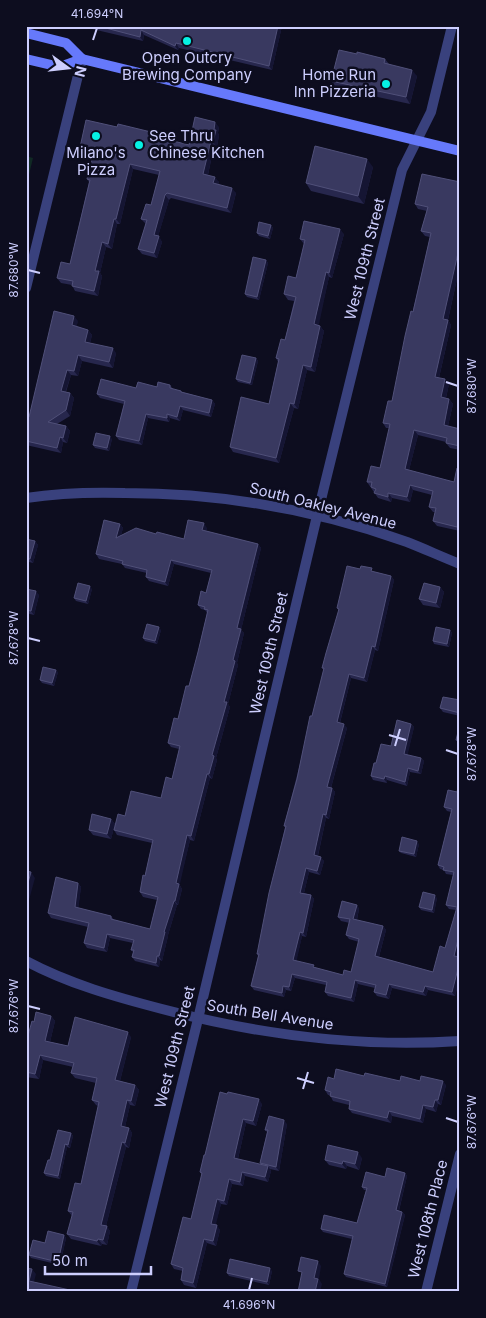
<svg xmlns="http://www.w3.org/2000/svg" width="486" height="1318" font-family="Inter,sans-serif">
	<rect width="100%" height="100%" fill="#0d0d1f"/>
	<path fill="#102924" d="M 26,156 L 33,158 L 26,187 Z"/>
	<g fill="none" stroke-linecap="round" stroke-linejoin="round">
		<g stroke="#39417d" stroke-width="10">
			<path d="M 26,288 L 82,59"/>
			<path d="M 26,498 C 59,493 92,492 125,493 C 220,493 317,510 407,542 C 425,549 442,557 460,564"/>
			<path d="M 26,961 C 69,984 116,997 162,1009 C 260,1035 359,1048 460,1041"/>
			<path d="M 131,1292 L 198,1019 L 317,516 L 402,170 L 431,112 L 452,26"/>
			<path d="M 426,1292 L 460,1154"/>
		</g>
		<g stroke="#6679fb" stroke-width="10">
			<path d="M 26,33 L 66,43 L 82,59"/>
			<path d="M 26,59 L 60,67 L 82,59 L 460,151"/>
		</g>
	</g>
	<g fill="#27274d">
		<path d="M 87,26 L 282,26 L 272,70 L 179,48 L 178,50 L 144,35 L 143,41 L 88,28 Z"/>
		<path d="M 357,54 L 385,59 L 389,64 L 417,76 L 410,104 L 336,88 L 331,81 Z"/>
		<path d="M 219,127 L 218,133 L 219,135 L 217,147 L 214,146 L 208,175 L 219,182 L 218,185 L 236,193 L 231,213 L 171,198 L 169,200 L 158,236 L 162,242 L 157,258 L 142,254 L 138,249 L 146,224 L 141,219 L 151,205 L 159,175 L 133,169 L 120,224 L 117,224 L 112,249 L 106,247 L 100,273 L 102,276 L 98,296 L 75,291 L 72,285 L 61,283 L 57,278 L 70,264 L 89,182 L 87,179 L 92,159 L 82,157 L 79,152 L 154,136 L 189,145 Z"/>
		<path d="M 373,167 L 364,204 L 311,191 L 306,183 Z"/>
		<path d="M 460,182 L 460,265 L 448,320 L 451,325 L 439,378 L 445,379 L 449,384 L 446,398 L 449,399 L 453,404 L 448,426 L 460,429 L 460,450 L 450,448 L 446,443 L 446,442 L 418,435 L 409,470 L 454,482 L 460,469 L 460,531 L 437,526 L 433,521 L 435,512 L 433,512 L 429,507 L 432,495 L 413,490 L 410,502 L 392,498 L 391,502 L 378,498 L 367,482 L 380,468 L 389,428 L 386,428 L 383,423 L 392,401 L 430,237 L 425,236 L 421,231 L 427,211 L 418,209 L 415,204 Z"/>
		<path d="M 271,225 L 273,228 L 270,239 L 259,236 L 257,233 Z"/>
		<path d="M 344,234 L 332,278 L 329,277 L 319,320 L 318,325 L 320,326 L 324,331 L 315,372 L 307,370 L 298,409 L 294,408 L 279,463 L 233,452 L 230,447 L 269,404 L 278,362 L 276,358 L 285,340 L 294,301 L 288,300 L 284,294 L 296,278 L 304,244 L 300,239 Z"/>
		<path d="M 266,260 L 268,263 L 259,300 L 247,297 L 245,294 Z"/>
		<path d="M 78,321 L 76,327 L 88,330 L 92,335 L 90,343 L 116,353 L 113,368 L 82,361 L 78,376 L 71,375 L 66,392 L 70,393 L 74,398 L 70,416 L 57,424 L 66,426 L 70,431 L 67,443 L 63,442 L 61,453 L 26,445 L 26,422 Z"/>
		<path d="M 256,358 L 258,361 L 252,385 L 238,382 L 236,379 Z"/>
		<path d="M 170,385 L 173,389 L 181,391 L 182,392 L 212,400 L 215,404 L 211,417 L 183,410 L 180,421 L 170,418 L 169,422 L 148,418 L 142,445 L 119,440 L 116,436 L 124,404 L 100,398 L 97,394 L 136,388 Z"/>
		<path d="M 112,439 L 109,451 L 95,448 L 93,445 Z"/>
		<path d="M 120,524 L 123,528 L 121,535 L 156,534 L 184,539 L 207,528 L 206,531 L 258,544 L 261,548 L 241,630 L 244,633 L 237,663 L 238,665 L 228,704 L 230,707 L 216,758 L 217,760 L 212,779 L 210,778 L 194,841 L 190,840 L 179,884 L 182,889 L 178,905 L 177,905 L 168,935 L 168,936 L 162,961 L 160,960 L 159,967 L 135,961 L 132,957 L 133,952 L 131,950 L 133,943 L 110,938 L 107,952 L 87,948 L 84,943 L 88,927 L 51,918 L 48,913 L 78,883 L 81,887 L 78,908 L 111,916 L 114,920 L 150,929 L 157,900 L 143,897 L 140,892 L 145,876 L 152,843 L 117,835 L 114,830 L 125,816 L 161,798 L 172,779 L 179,749 L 171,747 L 168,743 L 178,719 L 189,686 L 198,652 L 207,613 L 205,610 L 201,609 L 198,605 L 206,593 L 211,573 L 174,564 L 168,586 L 149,581 L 146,577 L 147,573 L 125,568 L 122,564 L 99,559 L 96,554 Z"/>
		<path d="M 26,539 L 35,541 L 38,545 L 33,563 L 29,562 L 28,565 L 26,564 Z"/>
		<path d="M 375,572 L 391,576 L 394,580 L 378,651 L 375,650 L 367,682 L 351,678 L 340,723 L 347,728 L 331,788 L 332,788 L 335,792 L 329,819 L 326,818 L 318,856 L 324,861 L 320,875 L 309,872 L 304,893 L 311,895 L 314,899 L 306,937 L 302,936 L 296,961 L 316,968 L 343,975 L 351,972 L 359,942 L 349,939 L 346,935 L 350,923 L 341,921 L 338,917 L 357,905 L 359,909 L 357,920 L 383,926 L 386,930 L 379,957 L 433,972 L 445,948 L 456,910 L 449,909 L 446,905 L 453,875 L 446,874 L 444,870 L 440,869 L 438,865 L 451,812 L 447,811 L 444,807 L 457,792 L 458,957 L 460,957 L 460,977 L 455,996 L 428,990 L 426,996 L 392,988 L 389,999 L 377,996 L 374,992 L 375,988 L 358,984 L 354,1002 L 328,996 L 325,992 L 326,985 L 295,978 L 291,991 L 286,990 L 284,997 L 254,990 L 251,986 L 258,956 L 257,954 L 285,827 L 284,826 L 324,670 L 322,668 L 339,611 L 337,608 Z"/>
		<path d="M 440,587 L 444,592 L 440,608 L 423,605 L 419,599 Z"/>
		<path d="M 26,589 L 39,595 L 34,615 L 26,613 Z"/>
		<path d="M 92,589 L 88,604 L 76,601 L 74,598 Z"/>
		<path d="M 161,630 L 157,644 L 145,641 L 143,638 Z"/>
		<path d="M 450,630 L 452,633 L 449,647 L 434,644 L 433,641 Z"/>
		<path d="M 58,672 L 54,686 L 42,683 L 40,680 Z"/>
		<path d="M 460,700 L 460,716 L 443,712 L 440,708 Z"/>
		<path d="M 411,724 L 414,727 L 407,755 L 421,758 L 424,761 L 421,774 L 410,772 L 407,786 L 387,780 L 387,783 L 373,780 L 371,776 L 376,763 Z"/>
		<path d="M 111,819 L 115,824 L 111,839 L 93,835 L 89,830 Z"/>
		<path d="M 419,844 L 416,857 L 401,853 L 399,851 Z"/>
		<path d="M 437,898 L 434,913 L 421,910 L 419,907 Z"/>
		<path d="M 51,1016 L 55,1021 L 50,1042 L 68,1046 L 131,1037 L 120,1081 L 135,1085 L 139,1090 L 135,1106 L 130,1105 L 125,1127 L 129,1128 L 132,1133 L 129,1148 L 126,1147 L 106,1226 L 110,1231 L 107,1245 L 102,1244 L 101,1246 L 71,1239 L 67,1234 L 72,1216 L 68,1211 L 81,1184 L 98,1106 L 96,1105 L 92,1100 L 96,1083 L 75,1078 L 71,1073 L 73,1067 L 43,1060 L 39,1079 L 26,1077 L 26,1043 L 34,1022 Z"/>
		<path d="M 364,1076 L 400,1081 L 420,1081 L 446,1085 L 441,1105 L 438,1104 L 436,1112 L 426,1109 L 423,1123 L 392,1116 L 391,1123 L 352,1113 L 349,1109 L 349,1105 L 333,1101 L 330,1095 L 328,1095 L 325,1090 L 334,1079 Z"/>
		<path d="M 220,1092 L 262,1104 L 256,1126 L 246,1123 L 238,1159 L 261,1165 L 260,1163 L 267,1132 L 265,1130 L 287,1124 L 279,1171 L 270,1169 L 271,1171 L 268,1182 L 245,1176 L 243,1186 L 232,1184 L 227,1205 L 221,1204 L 215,1225 L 220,1230 L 216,1246 L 207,1243 L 196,1288 L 184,1285 L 181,1280 L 183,1271 L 174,1269 L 171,1264 L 191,1219 L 202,1175 L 200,1172 L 205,1155 Z"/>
		<path d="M 71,1133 L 73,1136 L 70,1148 L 67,1147 L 60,1179 L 46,1176 L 44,1173 L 50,1160 Z"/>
		<path d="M 362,1158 L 359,1170 L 347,1166 L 346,1169 L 329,1165 L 325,1160 Z"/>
		<path d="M 405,1173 L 407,1176 L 399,1211 L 402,1212 L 405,1215 L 387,1287 L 346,1277 L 344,1274 L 352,1239 L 323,1232 L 321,1229 L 357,1223 L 366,1190 L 364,1190 L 362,1187 L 385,1177 Z"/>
		<path d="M 64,1235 L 66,1238 L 60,1265 L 31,1258 L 29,1255 L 45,1243 Z"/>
		<path d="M 272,1271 L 269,1285 L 229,1276 L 227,1273 Z"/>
	</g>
	<g fill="#151533">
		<path d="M 278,26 L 282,26 L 272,70 L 269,66 Z"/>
		<path d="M 141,30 L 144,35 L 143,41 L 140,37 Z"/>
		<path d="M 176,43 L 179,48 L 178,50 L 175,46 Z"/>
		<path d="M 412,70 L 417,76 L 410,104 L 406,97 Z"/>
		<path d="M 215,122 L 219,127 L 218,133 L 219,135 L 217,147 L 213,142 L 214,130 Z"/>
		<path d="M 211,141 L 214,146 L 207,179 L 203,174 Z"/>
		<path d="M 367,159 L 373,167 L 364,204 L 358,196 Z"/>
		<path d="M 130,164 L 133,169 L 120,224 L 116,219 Z"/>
		<path d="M 215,177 L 219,182 L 217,188 L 213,183 Z"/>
		<path d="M 232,188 L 236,193 L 231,213 L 227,208 Z"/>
		<path d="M 165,195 L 169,200 L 157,240 L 154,235 Z"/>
		<path d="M 114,219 L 117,224 L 112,249 L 108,244 Z"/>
		<path d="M 271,225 L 273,228 L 270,239 L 268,236 Z"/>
		<path d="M 340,229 L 344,234 L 332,278 L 329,273 Z"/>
		<path d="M 159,236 L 162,242 L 157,258 L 154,253 Z"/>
		<path d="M 102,242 L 106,247 L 100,273 L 102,276 L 98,296 L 94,291 L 95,271 Z"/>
		<path d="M 460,244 L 460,265 L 447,324 L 443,319 Z"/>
		<path d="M 266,260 L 268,263 L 259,300 L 257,297 Z"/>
		<path d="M 326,272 L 329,277 L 318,329 L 314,324 Z"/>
		<path d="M 74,316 L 78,321 L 75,331 L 72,325 Z"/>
		<path d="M 448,320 L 451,325 L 438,382 L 435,377 Z"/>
		<path d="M 320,326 L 324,331 L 315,372 L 311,367 Z"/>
		<path d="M 88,330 L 92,335 L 89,347 L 85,342 Z"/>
		<path d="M 113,348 L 116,353 L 113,368 L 109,362 Z"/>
		<path d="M 78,355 L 82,361 L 78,376 L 74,371 Z"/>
		<path d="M 256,358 L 258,361 L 252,385 L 250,383 Z"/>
		<path d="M 303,365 L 307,370 L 298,409 L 294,404 Z"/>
		<path d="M 67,370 L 71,375 L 64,396 L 61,391 Z"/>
		<path d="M 445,379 L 449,384 L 445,402 L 441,397 Z"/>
		<path d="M 70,393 L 74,398 L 70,416 L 66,410 Z"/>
		<path d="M 449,399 L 453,404 L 447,430 L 444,425 Z"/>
		<path d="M 212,400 L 215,404 L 211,417 L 209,413 Z"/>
		<path d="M 290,403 L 294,408 L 279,463 L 276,458 Z"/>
		<path d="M 180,406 L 183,410 L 180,421 L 177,417 Z"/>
		<path d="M 146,414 L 148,418 L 142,445 L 139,441 Z"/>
		<path d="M 167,414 L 170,418 L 169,422 L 167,418 Z"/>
		<path d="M 66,426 L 70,431 L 67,443 L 63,438 Z"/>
		<path d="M 414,430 L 418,435 L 408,474 L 405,469 Z"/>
		<path d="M 110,436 L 112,439 L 109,451 L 107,448 Z"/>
		<path d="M 60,437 L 63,442 L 61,453 L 57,448 Z"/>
		<path d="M 410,485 L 413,490 L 410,502 L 407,497 Z"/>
		<path d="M 388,493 L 392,498 L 391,502 L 388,497 Z"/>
		<path d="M 460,516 L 460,530 L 457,527 Z"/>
		<path d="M 204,523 L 207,528 L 205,535 L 202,530 Z"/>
		<path d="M 120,524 L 123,528 L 119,542 L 116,538 Z"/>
		<path d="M 35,541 L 38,545 L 33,563 L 30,559 Z"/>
		<path d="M 258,544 L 261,548 L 241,630 L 244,633 L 237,663 L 238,665 L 228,704 L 230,707 L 216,758 L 217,760 L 212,779 L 209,774 L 212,755 L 233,660 L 237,628 Z"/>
		<path d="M 26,558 L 29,562 L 28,565 L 26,561 Z"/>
		<path d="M 171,560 L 174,564 L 168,586 L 165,582 Z"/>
		<path d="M 391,576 L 394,580 L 378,651 L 375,647 Z"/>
		<path d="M 90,586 L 92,589 L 88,604 L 86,601 Z"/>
		<path d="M 440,587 L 444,592 L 440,608 L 436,603 Z"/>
		<path d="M 36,591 L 39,595 L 34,615 L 31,611 Z"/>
		<path d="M 159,627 L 161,630 L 157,644 L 155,641 Z"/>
		<path d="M 450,630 L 452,633 L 449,647 L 447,644 Z"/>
		<path d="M 372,646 L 375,650 L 367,682 L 364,678 Z"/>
		<path d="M 56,670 L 58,672 L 54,686 L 52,683 Z"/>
		<path d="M 349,674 L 351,678 L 339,726 L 337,722 Z"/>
		<path d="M 344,724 L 347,728 L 330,791 L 327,787 Z"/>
		<path d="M 411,724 L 414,727 L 407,758 L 404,754 Z"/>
		<path d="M 421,758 L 424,761 L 421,774 L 418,771 Z"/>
		<path d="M 408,768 L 410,772 L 407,786 L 405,782 Z"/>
		<path d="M 207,774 L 210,778 L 194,841 L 191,836 Z"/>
		<path d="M 385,776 L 387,780 L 387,783 L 384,779 Z"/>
		<path d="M 332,788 L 335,792 L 329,819 L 326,815 Z"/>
		<path d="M 323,814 L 326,818 L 317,859 L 314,855 Z"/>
		<path d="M 111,819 L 115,824 L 111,839 L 107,834 Z"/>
		<path d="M 187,835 L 190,840 L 179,888 L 176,883 Z"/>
		<path d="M 417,841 L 419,844 L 416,857 L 414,854 Z"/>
		<path d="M 321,857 L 324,861 L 320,875 L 317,871 Z"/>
		<path d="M 306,868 L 309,872 L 303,897 L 300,893 Z"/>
		<path d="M 31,872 L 35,878 L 26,911 L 26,890 Z"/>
		<path d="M 78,883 L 81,887 L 78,912 L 75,907 Z"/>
		<path d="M 179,884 L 182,889 L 178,905 L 175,901 Z"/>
		<path d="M 311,895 L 314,899 L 306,937 L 303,933 Z"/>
		<path d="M 435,895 L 437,898 L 434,913 L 432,910 Z"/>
		<path d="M 174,901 L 177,905 L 168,935 L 168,936 L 162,961 L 159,956 L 164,932 Z"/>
		<path d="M 357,905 L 359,909 L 356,923 L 353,919 Z"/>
		<path d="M 383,926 L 386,930 L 378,960 L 375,956 Z"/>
		<path d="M 460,931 L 460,947 L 457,960 L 454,956 Z"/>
		<path d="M 300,932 L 302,936 L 296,964 L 293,960 Z"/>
		<path d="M 107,934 L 110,938 L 107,952 L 104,948 Z"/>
		<path d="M 157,956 L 160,960 L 159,967 L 156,963 Z"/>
		<path d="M 460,961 L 460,977 L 455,996 L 452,992 Z"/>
		<path d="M 292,974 L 295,978 L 291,991 L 289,987 Z"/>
		<path d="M 355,980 L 358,984 L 354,1002 L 351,998 Z"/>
		<path d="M 389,984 L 392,988 L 389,999 L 386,995 Z"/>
		<path d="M 283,986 L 286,990 L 284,997 L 282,993 Z"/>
		<path d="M 425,986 L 428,990 L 426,996 L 423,992 Z"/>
		<path d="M 51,1016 L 55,1021 L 49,1046 L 45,1041 Z"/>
		<path d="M 128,1032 L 131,1037 L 119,1085 L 115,1080 Z"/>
		<path d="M 40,1055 L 43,1060 L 39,1079 L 35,1074 Z"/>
		<path d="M 443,1081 L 446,1085 L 441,1105 L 438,1100 Z"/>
		<path d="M 135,1085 L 139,1090 L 135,1106 L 131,1101 Z"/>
		<path d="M 259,1099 L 262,1104 L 256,1126 L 253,1121 Z"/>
		<path d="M 127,1100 L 130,1105 L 124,1131 L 121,1126 Z"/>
		<path d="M 435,1100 L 438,1104 L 436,1112 L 433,1107 Z"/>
		<path d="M 423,1105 L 426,1109 L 423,1123 L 420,1119 Z"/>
		<path d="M 389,1111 L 392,1116 L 391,1123 L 387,1118 Z"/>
		<path d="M 243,1119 L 246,1123 L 237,1163 L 234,1158 Z"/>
		<path d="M 284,1120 L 287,1124 L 279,1171 L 276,1167 Z"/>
		<path d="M 129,1128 L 132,1133 L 129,1148 L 125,1143 Z"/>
		<path d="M 71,1133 L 73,1136 L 70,1148 L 68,1145 Z"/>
		<path d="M 122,1142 L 126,1147 L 105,1230 L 101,1225 Z"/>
		<path d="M 65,1144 L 67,1147 L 60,1179 L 58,1176 Z"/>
		<path d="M 358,1152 L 362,1158 L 359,1170 L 355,1164 Z"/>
		<path d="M 343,1161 L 347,1166 L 346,1169 L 342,1164 Z"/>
		<path d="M 268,1166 L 271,1171 L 268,1182 L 265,1177 Z"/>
		<path d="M 242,1172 L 245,1176 L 243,1186 L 240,1182 Z"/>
		<path d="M 405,1173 L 407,1176 L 398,1214 L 396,1210 Z"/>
		<path d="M 229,1179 L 232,1184 L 227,1205 L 224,1201 Z"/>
		<path d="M 217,1199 L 221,1204 L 215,1228 L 211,1224 Z"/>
		<path d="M 402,1212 L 405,1215 L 387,1287 L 385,1284 Z"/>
		<path d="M 217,1225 L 220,1230 L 216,1246 L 213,1241 Z"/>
		<path d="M 107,1226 L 110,1231 L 107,1245 L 103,1240 Z"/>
		<path d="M 64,1235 L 66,1238 L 60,1265 L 58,1262 Z"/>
		<path d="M 98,1239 L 102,1244 L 101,1246 L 97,1241 Z"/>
		<path d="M 204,1239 L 207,1243 L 196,1288 L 193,1283 Z"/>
		<path d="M 318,1261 L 321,1266 L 319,1279 L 322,1284 L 320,1292 L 315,1292 L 314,1278 Z"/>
		<path d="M 270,1268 L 272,1271 L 269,1285 L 267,1282 Z"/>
		<path d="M 32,1269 L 36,1274 L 33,1286 L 29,1281 Z"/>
	</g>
	<g fill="#393960" stroke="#505079">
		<path d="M 98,26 L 278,26 L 269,66 L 176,43 L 175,46 L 141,30 L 140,37 Z"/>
		<path d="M 339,50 L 357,54 L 357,52 L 385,59 L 384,63 L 412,70 L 406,97 L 331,81 Z"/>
		<path d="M 195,117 L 215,122 L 214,130 L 216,130 L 213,142 L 211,141 L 203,174 L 215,177 L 213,183 L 232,188 L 227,208 L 167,193 L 165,195 L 154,235 L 159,236 L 154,253 L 138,249 L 147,220 L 141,219 L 146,204 L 151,205 L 160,171 L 130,164 L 116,219 L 114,219 L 108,244 L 102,242 L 95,271 L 99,271 L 94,291 L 72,286 L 73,281 L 57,278 L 61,262 L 70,264 L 90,180 L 87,179 L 93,155 L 79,152 L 86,120 L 117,127 L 118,124 L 151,132 L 150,135 L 189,145 Z"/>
		<path d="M 315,146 L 367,159 L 358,196 L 306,183 Z"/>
		<path d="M 422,174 L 460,182 L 460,244 L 443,319 L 448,320 L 435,377 L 445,379 L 441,397 L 449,399 L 444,425 L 460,429 L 460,446 L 446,443 L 447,438 L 414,430 L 405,469 L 454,482 L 457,468 L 460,469 L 460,516 L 457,527 L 433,521 L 436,508 L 429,507 L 433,491 L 410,485 L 407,497 L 388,493 L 388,497 L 374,493 L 376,489 L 371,487 L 372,482 L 367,482 L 371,466 L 380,468 L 390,424 L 383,423 L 388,401 L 392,401 L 405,336 L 411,311 L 413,312 L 431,233 L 421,231 L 428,207 L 415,204 Z"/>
		<path d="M 304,221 L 340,229 L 329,273 L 326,272 L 316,315 L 314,324 L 320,326 L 311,367 L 303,365 L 294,404 L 290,403 L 276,458 L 230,447 L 241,397 L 269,404 L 279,359 L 276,358 L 281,339 L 285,340 L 296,297 L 284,294 L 288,276 L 296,278 L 305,240 L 300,239 Z"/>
		<path d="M 259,222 L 271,225 L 268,236 L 257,233 Z"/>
		<path d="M 253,257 L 266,260 L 257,297 L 245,294 Z"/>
		<path d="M 54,311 L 74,316 L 72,325 L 88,330 L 85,342 L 113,348 L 109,362 L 78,355 L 74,371 L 67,370 L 61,391 L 70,393 L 66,410 L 48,422 L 66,426 L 63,438 L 60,437 L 57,448 L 26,441 L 26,422 L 27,417 L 29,417 Z"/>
		<path d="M 242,355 L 256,358 L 250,383 L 236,379 Z"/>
		<path d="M 101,379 L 136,388 L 138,382 L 157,387 L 158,382 L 170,385 L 170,388 L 181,391 L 181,392 L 212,400 L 209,413 L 180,406 L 177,417 L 167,414 L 167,418 L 146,414 L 139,441 L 116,436 L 125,401 L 97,394 Z"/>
		<path d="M 96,433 L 110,436 L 107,448 L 93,445 Z"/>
		<path d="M 104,520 L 120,524 L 116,538 L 136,528 L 156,534 L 157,532 L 184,539 L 188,520 L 204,523 L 202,530 L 258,544 L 237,628 L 241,629 L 233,660 L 235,661 L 224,702 L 227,702 L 212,755 L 214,756 L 209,774 L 207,774 L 191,836 L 187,835 L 176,883 L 179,884 L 175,901 L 174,901 L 164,932 L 165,932 L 159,956 L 157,956 L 156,963 L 132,957 L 134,950 L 131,950 L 134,940 L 107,934 L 104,948 L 84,943 L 89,923 L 48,913 L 56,877 L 78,883 L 75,907 L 111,916 L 111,919 L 150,929 L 158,897 L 140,892 L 143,875 L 145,876 L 153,840 L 114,830 L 118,814 L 125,816 L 131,791 L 161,798 L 166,777 L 172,779 L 180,746 L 168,743 L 174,718 L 178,719 L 186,686 L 189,686 L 198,652 L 208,610 L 204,609 L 205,607 L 198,605 L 201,591 L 206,593 L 212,570 L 171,560 L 165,582 L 146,577 L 147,570 L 122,564 L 123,561 L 96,554 Z"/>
		<path d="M 26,539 L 35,541 L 30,559 L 26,558 Z"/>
		<path d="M 347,566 L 360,569 L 361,566 L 372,568 L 371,571 L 391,576 L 375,647 L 372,646 L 364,678 L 349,674 L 337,722 L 344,724 L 327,787 L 332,788 L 326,815 L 323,814 L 314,855 L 321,857 L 317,871 L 306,868 L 300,893 L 311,895 L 303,933 L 300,932 L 293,960 L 314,965 L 313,967 L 343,975 L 344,970 L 351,972 L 359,939 L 346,935 L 350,919 L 338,917 L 342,901 L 357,905 L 353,919 L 383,926 L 375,956 L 433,972 L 440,946 L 445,948 L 457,907 L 446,905 L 454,872 L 443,870 L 444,867 L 438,865 L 452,809 L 444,807 L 448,790 L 457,792 L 460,780 L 460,931 L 454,956 L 460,957 L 460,961 L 452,992 L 425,986 L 423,992 L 389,984 L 386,995 L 374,992 L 376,985 L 355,980 L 351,998 L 325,992 L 327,982 L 292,974 L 289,987 L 283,986 L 282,993 L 251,986 L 259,954 L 257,954 L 269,893 L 286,826 L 284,826 L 297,779 L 310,716 L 312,716 L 324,668 L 322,668 L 326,653 L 339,609 L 337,608 Z"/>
		<path d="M 78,583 L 90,586 L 86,601 L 74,598 Z"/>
		<path d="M 424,583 L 440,587 L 436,603 L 419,599 Z"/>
		<path d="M 26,589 L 36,591 L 31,611 L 26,610 Z"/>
		<path d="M 147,624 L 159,627 L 155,641 L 143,638 Z"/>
		<path d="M 436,627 L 450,630 L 447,644 L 433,641 Z"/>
		<path d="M 43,667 L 56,670 L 52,683 L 40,680 Z"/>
		<path d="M 443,697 L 460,700 L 460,713 L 440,708 Z"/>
		<path d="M 397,720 L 411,724 L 404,754 L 421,758 L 418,771 L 408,768 L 405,782 L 385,776 L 384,779 L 371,776 L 374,763 L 376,763 L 381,744 L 391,746 Z"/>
		<path d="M 460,724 L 460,741 L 456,740 Z"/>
		<path d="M 92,814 L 111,819 L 107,834 L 89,830 Z"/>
		<path d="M 402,837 L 417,841 L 414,854 L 399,851 Z"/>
		<path d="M 26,871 L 31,872 L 26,890 Z"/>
		<path d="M 423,892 L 435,895 L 432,910 L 419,907 Z"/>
		<path d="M 36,1012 L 51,1016 L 45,1041 L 68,1046 L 75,1017 L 128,1032 L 115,1080 L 135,1085 L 131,1101 L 127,1100 L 121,1126 L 129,1128 L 125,1143 L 122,1142 L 101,1225 L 107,1226 L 103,1240 L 98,1239 L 97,1241 L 67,1234 L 73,1212 L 68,1211 L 75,1183 L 81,1184 L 99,1102 L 92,1100 L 97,1078 L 71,1073 L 74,1063 L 40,1055 L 35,1074 L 26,1072 L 26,1043 L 32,1021 L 34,1022 Z"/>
		<path d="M 336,1069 L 364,1076 L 365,1073 L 400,1081 L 401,1076 L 420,1081 L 421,1076 L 443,1081 L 438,1100 L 435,1100 L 433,1107 L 423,1105 L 420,1119 L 389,1111 L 387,1118 L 349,1109 L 350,1101 L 330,1096 L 331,1092 L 325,1090 L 328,1077 L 334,1079 Z"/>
		<path d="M 220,1092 L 227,1094 L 228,1092 L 259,1099 L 253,1121 L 243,1119 L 234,1158 L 268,1166 L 265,1177 L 242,1172 L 240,1182 L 229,1179 L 224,1201 L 217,1199 L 211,1224 L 217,1225 L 213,1241 L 204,1239 L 193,1283 L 181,1280 L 183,1268 L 171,1264 L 183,1217 L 191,1219 L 202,1173 L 200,1172 L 204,1155 L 205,1155 Z"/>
		<path d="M 269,1116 L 284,1120 L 276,1167 L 260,1163 L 268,1130 L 265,1130 Z"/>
		<path d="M 58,1130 L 71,1133 L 68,1145 L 65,1144 L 58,1176 L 44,1173 L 48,1160 L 50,1160 Z"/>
		<path d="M 328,1145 L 358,1152 L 355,1164 L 343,1161 L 342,1164 L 325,1160 Z"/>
		<path d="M 387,1168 L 405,1173 L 396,1210 L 402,1212 L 385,1284 L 344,1274 L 353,1236 L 321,1229 L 324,1215 L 357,1223 L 367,1188 L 362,1187 L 366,1172 L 385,1177 Z"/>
		<path d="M 48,1231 L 64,1235 L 58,1262 L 29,1255 L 33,1240 L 45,1243 Z"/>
		<path d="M 301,1257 L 318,1261 L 314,1278 L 318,1279 L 315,1292 L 298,1292 L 302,1272 L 298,1271 Z"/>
		<path d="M 230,1259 L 270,1268 L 267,1282 L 227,1273 Z"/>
		<path d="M 26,1268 L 32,1269 L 29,1281 L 79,1292 L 26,1292 Z"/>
	</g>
	<path fill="none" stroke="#cdcefe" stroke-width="2" d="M 93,40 L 97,28M 28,270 L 40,273M 446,382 L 458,386M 28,638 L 40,641M 389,735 L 406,740M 395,746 L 400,729M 446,750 L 458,754M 28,1006 L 40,1009M 297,1078 L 314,1083M 303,1089 L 308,1072M 446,1118 L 458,1122M 249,1290 L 252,1278"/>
	<g fill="#06f1e4" stroke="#0d0d1f" stroke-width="2">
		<circle cx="187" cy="41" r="5"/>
		<circle cx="386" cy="84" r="5"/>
		<circle cx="96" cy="136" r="5"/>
		<circle cx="139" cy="145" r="5"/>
	</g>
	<g text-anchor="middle" stroke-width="5" stroke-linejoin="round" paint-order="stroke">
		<g font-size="15" fill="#cdcefe" stroke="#0d0d1f">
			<text x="187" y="63">Open Outcry<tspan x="187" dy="17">Brewing Company</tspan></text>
			<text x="376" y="80" text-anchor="end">Home Run<tspan x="376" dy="17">Inn Pizzeria</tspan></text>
			<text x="149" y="141" text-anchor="start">See Thru<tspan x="149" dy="17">Chinese Kitchen</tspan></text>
			<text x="96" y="158">Milano's<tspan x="96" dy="17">Pizza</tspan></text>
		</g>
		<g font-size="15" fill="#cdcefe" stroke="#0d0d1f">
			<text transform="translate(365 259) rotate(-76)" y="5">West 109th Street</text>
			<text transform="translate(323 506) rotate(14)" y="5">South Oakley Avenue</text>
			<text transform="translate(269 653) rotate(-77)" y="5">West 109th Street</text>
			<text transform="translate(270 1015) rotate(9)" y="5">South Bell Avenue</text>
			<text transform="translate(175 1047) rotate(-76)" y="5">West 109th Street</text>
			<text transform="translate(428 1219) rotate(-76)" y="5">West 108th Place</text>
		</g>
	</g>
	<rect width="486" height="1318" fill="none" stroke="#0d0d1f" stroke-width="55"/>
	<g transform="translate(68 68) rotate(105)" stroke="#0d0d1f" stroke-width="4" paint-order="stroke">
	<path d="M0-4L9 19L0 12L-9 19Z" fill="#cdcefe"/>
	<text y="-8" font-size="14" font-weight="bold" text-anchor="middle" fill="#cdcefe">N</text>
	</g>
	<path d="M45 1266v8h106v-8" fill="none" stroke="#cdcefe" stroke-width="2.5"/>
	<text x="52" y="1266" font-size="15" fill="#cdcefe" stroke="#0d0d1f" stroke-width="4" paint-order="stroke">50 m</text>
	<rect x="28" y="28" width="430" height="1262" fill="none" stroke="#cdcefe" stroke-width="2"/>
	<g font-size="12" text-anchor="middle" fill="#cdcefe">
		<text x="97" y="18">41.694°N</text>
		<text transform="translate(14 270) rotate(-90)" y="4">87.680°W</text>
		<text transform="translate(472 386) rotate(-90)" y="4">87.680°W</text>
		<text transform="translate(14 638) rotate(-90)" y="4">87.678°W</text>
		<text transform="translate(472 754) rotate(-90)" y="4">87.678°W</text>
		<text transform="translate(14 1006) rotate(-90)" y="4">87.676°W</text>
		<text transform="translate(472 1122) rotate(-90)" y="4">87.676°W</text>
		<text x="249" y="1309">41.696°N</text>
	</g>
</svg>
